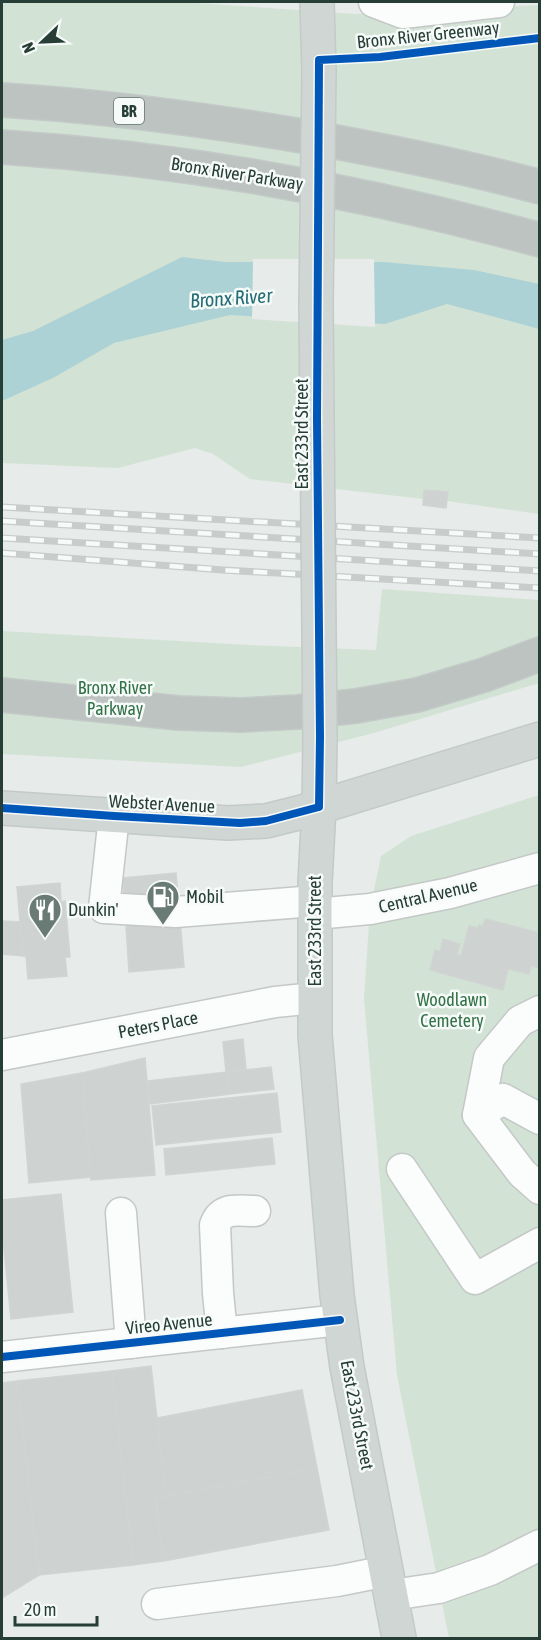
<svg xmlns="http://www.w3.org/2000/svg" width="541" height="1640" font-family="'Asap Condensed',sans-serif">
	<rect width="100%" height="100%" fill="#e7ebe9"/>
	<g fill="#d2e3d6">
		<path d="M 2,2 L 182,2 L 356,14 L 539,5 L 539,514 L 447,501 L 425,490 L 423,499 L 250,479 L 213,454 L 195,448 L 118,468 L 2,463 Z"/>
		<path d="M 382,589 L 539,600 L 539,683 L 374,733 L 241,767 L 2,754 L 2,631 L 249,645 L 376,650 Z"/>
		<path d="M 539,795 L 539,1638 L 449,1638 L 397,1375 L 364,999 L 370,909 L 381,856 L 411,836 Z"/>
	</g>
	<path fill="#acd2d5" d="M 182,257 L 225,262 L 383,262 L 474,270 L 539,284 L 539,329 L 447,304 L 385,324 L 230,315 L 114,343 L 53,378 L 2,401 L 2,340 L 33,331 Z"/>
	<path fill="#e7ebe9" d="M 253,259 L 374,259 L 375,327 L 252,319 Z"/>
	<g fill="#ced3d1" stroke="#d0d4d2" stroke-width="1.5">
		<path d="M 424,490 L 448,492 L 446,508 L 423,505 Z"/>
		<path d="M 176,873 L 184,967 L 129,972 L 123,878 Z"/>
		<path d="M 60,883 L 61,902 L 65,901 L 70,957 L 65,957 L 67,976 L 28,979 L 26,956 L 23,956 L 17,887 Z"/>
		<path d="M 485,919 L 540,933 L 540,968 L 531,966 L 529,974 L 508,969 L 503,990 L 430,970 L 435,950 L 440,952 L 443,939 L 460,944 L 457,955 L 461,956 L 469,926 L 478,928 L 479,925 L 483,926 Z"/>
		<path d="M 2,921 L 20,922 L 23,956 L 2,954 Z"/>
		<path d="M 243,1039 L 246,1069 L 226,1072 L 223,1042 Z"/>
		<path d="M 145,1058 L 155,1175 L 91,1180 L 82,1073 Z"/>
		<path d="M 271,1067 L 274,1089 L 230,1094 L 227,1072 Z"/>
		<path d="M 227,1072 L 230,1094 L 150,1104 L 148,1081 Z"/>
		<path d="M 82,1073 L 91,1177 L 29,1183 L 21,1084 Z"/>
		<path d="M 277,1093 L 281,1132 L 156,1145 L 152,1106 Z"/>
		<path d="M 272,1138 L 275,1164 L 166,1175 L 164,1149 Z"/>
		<path d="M 61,1194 L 73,1312 L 11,1319 L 2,1230 L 2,1200 Z"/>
		<path d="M 151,1366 L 166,1497 L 156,1498 L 163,1561 L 133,1565 L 112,1371 Z"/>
		<path d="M 112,1371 L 133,1565 L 39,1575 L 17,1381 Z"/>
		<path d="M 17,1381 L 39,1575 L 2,1598 L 2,1383 Z"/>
		<path d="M 302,1390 L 317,1468 L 166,1497 L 157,1418 Z"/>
		<path d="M 317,1468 L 329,1530 L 163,1561 L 156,1498 Z"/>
	</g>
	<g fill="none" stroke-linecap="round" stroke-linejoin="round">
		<g stroke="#c4c8c6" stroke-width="33">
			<g id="minor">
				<path d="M 374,2 L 403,13 L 499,2"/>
				<path d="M 114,816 L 104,908 L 176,912 L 315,901"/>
				<path d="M 315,914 L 370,909 L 450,893 L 540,868"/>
				<path d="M 540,1011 L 520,1021 L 489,1058 L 478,1115 L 522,1173 L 540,1189"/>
				<path d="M 2,1055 L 275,1002 L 315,998"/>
				<path d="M 478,1115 L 503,1099 L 540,1119"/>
				<path d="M 402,1169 L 475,1279 L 540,1243"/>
				<path d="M 121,1213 L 131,1343"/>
				<path d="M 222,1333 L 218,1293 L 215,1225 C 222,1206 238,1211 255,1211"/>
				<path d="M 2,1357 L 340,1320"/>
				<path d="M 392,1595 L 439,1588 L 490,1570 L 540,1545"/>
				<path d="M 157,1604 L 337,1581 L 387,1571"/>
			</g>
		</g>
		<g stroke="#c3cac7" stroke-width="36">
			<g id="major">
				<path d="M 317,2 L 319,72"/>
				<path d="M 316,304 L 317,418"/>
				<path d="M 320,737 L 319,807 L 315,883 L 315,1035 L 337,1295 L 347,1367 L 399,1638"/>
				<path d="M 2,808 L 228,823 L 266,821 L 306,811 L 540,739"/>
			</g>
		</g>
		<g stroke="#c3cac7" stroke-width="36">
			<g id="highway">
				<path d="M 2,100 C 104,106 207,120 308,137 C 387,151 463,166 540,187"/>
				<path d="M 2,147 C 184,159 363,191 540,240"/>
				<path d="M 2,695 L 179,713 L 241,715 L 298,712 L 356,706 L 417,695 L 484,675 L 540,654"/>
			</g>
		</g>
		<use href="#minor" stroke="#fbfcfc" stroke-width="30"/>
		<use href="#major" stroke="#d0d6d4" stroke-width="33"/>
		<use href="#highway" stroke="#bcc3c1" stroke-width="33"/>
		<g stroke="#c8ccca" stroke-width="7">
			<g id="rail">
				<path d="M 2,507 L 540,538"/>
				<path d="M 2,521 L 540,554"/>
				<path d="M 2,538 L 540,571"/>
				<path d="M 2,553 L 223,570 L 540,588"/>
			</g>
		</g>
		<use href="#rail" stroke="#f6faf8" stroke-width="4.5" stroke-dasharray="14" stroke-linecap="butt"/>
		<g stroke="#c3cac7" stroke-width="36" stroke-linecap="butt">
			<g id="major-bridge">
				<path d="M 316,304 L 319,72"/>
				<path d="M 317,418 L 320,737"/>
			</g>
		</g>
		<use href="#major-bridge" stroke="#d0d6d4" stroke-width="33"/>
		<g stroke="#f6faf8" stroke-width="11">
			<g id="cycleway">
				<path d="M 2,808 L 114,816 L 240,823 L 266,821 L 319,807 L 320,737 L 317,418 L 319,60 L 380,57 L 540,38"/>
				<path d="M 2,1357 L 340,1320"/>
			</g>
		</g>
		<use href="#cycleway" stroke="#0057b8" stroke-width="8"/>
	</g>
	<defs>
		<g id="fuel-pin" transform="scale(1.725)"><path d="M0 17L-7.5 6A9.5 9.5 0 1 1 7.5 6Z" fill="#6a7b75" stroke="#f6faf8"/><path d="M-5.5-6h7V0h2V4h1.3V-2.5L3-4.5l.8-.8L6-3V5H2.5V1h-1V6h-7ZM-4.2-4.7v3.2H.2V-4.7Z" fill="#fff"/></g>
		<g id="restaurant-pin" transform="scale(1.725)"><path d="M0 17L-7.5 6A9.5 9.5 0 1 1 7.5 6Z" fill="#6a7b75" stroke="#f6faf8"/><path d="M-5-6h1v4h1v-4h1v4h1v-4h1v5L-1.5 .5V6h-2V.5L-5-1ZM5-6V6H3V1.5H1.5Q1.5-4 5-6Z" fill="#fff"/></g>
	</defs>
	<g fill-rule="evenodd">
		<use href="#fuel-pin" x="163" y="897"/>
		<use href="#restaurant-pin" x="45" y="910"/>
	</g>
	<g text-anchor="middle" stroke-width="5" stroke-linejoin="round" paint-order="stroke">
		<rect fill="#f6faf8" stroke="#647670" stroke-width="1.5" x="114" y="98" width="30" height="26" rx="4.5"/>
		<g font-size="16" font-weight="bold" fill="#263e36">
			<text x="129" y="117">BR</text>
		</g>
		<g font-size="18" fill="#263e36" stroke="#f6faf8">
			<text transform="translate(428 35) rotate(-6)" y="6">Bronx River Greenway</text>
			<text transform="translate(237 174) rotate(9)" y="6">Bronx River Parkway</text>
			<text transform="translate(302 434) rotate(-90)" y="6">East 233rd Street</text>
			<text transform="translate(162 804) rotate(3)" y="6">Webster Avenue</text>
			<text transform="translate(428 896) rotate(-13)" y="6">Central Avenue</text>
			<text transform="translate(315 931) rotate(-90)" y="6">East 233rd Street</text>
			<text transform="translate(158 1025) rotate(-11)" y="6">Peters Place</text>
			<text transform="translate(169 1324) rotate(-6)" y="6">Vireo Avenue</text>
			<text transform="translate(357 1415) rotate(79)" y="6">East 233rd Street</text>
		</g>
		<g font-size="18" fill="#337248" stroke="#f6faf8">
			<text x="115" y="694">Bronx River<tspan x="115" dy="21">Parkway</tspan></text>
			<text x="452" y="1006">Woodlawn<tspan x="452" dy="21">Cemetery</tspan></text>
		</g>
		<g font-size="18" fill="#263e36" stroke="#f6faf8" text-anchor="start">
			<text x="186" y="903">Mobil</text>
			<text x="68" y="916">Dunkin'</text>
		</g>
		<g font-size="20" font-style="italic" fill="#246d75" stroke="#f6faf8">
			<text transform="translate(231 298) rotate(-4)" y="7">Bronx River</text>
		</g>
	</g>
	<rect width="541" height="1640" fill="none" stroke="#263e36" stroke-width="6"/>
	<g transform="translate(42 42) rotate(247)" stroke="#f6faf8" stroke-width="4.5" paint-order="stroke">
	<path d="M0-4.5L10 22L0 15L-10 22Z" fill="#263e36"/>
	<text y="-9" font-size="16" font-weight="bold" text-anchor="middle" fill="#263e36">N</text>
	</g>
	<path d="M15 1616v9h82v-9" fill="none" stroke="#263e36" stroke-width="3"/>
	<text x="24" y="1616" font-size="18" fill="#263e36" stroke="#f6faf8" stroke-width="4.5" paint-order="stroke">20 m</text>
</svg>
